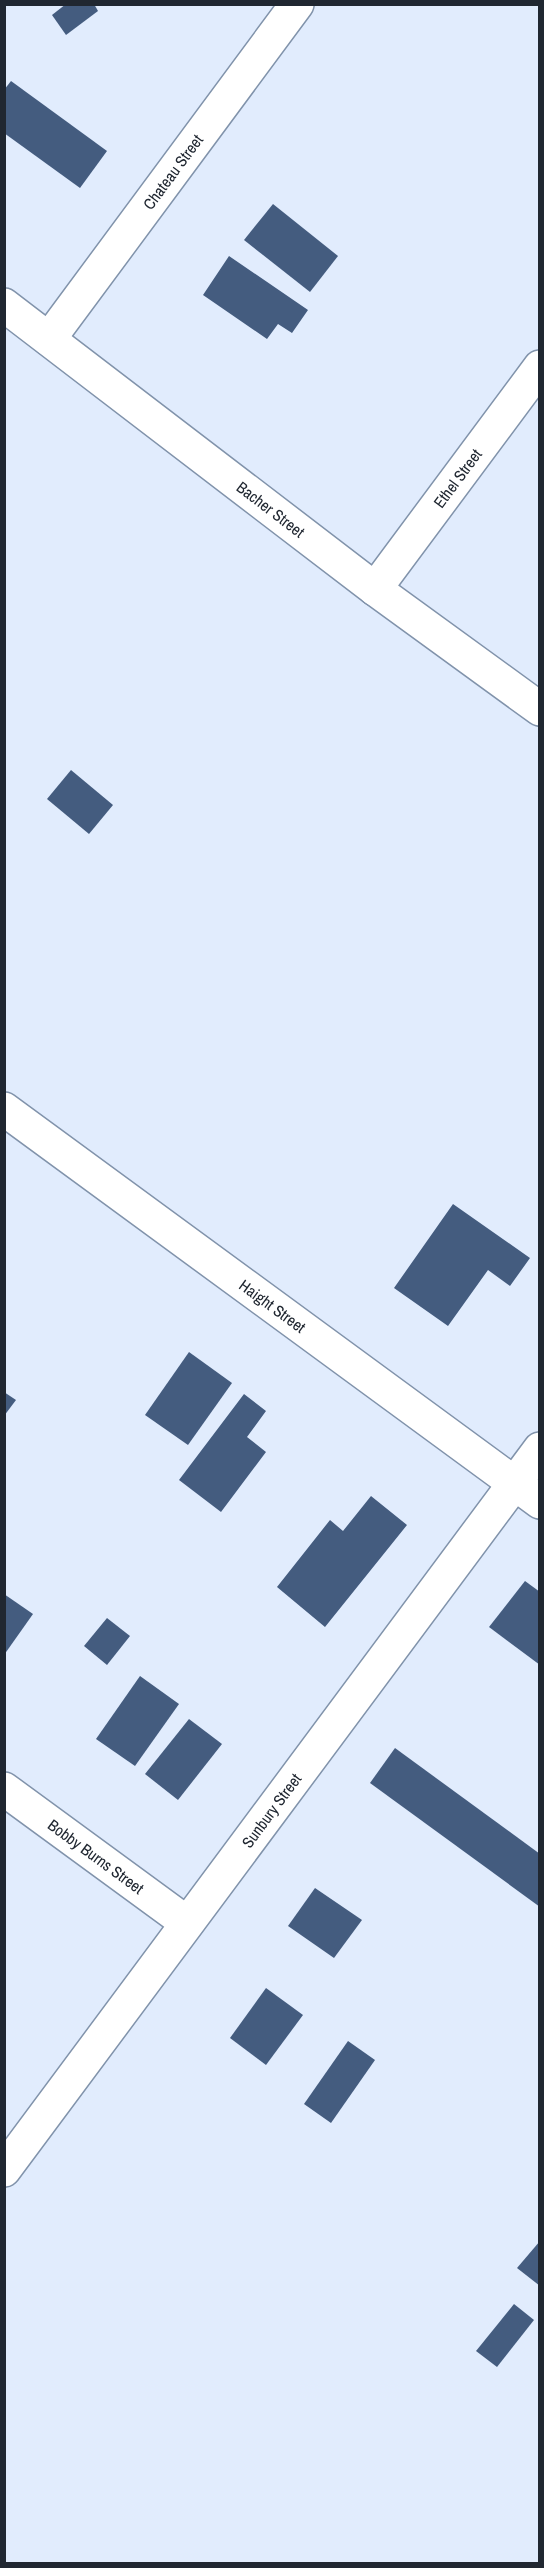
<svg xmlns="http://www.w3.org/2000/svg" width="544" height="2568" font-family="'Archivo Narrow',sans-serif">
	<rect width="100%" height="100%" fill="#e1ecfd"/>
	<g fill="#445c7f">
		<path d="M 66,4 L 94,4 L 98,11 L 66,35 L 52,15 Z"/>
		<path d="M 11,81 L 107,151 L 80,188 L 4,133 L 4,90 Z"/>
		<path d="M 273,204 L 338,256 L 310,292 L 244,240 Z"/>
		<path d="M 229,256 L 308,310 L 292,333 L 278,324 L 267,339 L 203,295 Z"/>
		<path d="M 71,770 L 113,805 L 89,834 L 47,799 Z"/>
		<path d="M 453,1204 L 530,1258 L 510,1286 L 488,1270 L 448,1326 L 394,1288 Z"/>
		<path d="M 189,1352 L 232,1383 L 188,1445 L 145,1415 Z"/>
		<path d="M 4,1392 L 16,1400 L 4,1416 Z"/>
		<path d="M 244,1394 L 266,1411 L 247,1437 L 266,1452 L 221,1512 L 179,1480 Z"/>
		<path d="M 371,1496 L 407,1525 L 325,1627 L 277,1587 L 330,1520 L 343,1531 Z"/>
		<path d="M 525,1581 L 540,1592 L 540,1665 L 489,1627 Z"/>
		<path d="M 4,1594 L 33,1614 L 4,1655 Z"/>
		<path d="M 107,1618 L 130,1636 L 107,1665 L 84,1646 Z"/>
		<path d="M 140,1676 L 179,1704 L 135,1766 L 96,1739 Z"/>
		<path d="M 189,1719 L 222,1744 L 178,1800 L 145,1774 Z"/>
		<path d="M 395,1748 L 540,1854 L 540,1907 L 370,1783 Z"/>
		<path d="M 315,1888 L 362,1920 L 334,1958 L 288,1926 Z"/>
		<path d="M 266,1988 L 303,2015 L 266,2065 L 230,2038 Z"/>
		<path d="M 348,2041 L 375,2060 L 331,2123 L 304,2104 Z"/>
		<path d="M 540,2241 L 540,2286 L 517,2268 Z"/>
		<path d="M 514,2304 L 534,2320 L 497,2367 L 476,2351 Z"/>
	</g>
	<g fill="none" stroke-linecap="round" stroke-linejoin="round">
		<g stroke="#8193ab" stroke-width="36">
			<g id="minor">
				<path id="s1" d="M 4,305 L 375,589 L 540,709"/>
				<path id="s2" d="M 49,339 L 297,4"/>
				<path id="s3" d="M 375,589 L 540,367"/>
				<path id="s4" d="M 4,1109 L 540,1502"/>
				<path id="s5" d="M 4,1789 L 187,1923"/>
				<path id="s6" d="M 4,2170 L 540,1449"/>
			</g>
		</g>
		<use href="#minor" stroke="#fff" stroke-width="33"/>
	</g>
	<g text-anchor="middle" stroke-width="6" stroke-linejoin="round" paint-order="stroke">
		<g font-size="16" fill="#202731" stroke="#e1ecfd">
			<text dy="6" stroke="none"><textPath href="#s2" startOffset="208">Chateau Street</textPath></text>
			<text dy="6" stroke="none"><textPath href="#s3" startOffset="138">Ethel Street</textPath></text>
			<text dy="6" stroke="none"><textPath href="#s1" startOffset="336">Bacher Street</textPath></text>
			<text dy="6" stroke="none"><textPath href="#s4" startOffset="333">Haight Street</textPath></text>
			<text dy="6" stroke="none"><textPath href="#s6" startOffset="448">Sunbury Street</textPath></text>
			<text dy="6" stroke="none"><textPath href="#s5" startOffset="114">Bobby Burns Street</textPath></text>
		</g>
	</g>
	<rect width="544" height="2568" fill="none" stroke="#202731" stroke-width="12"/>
</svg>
